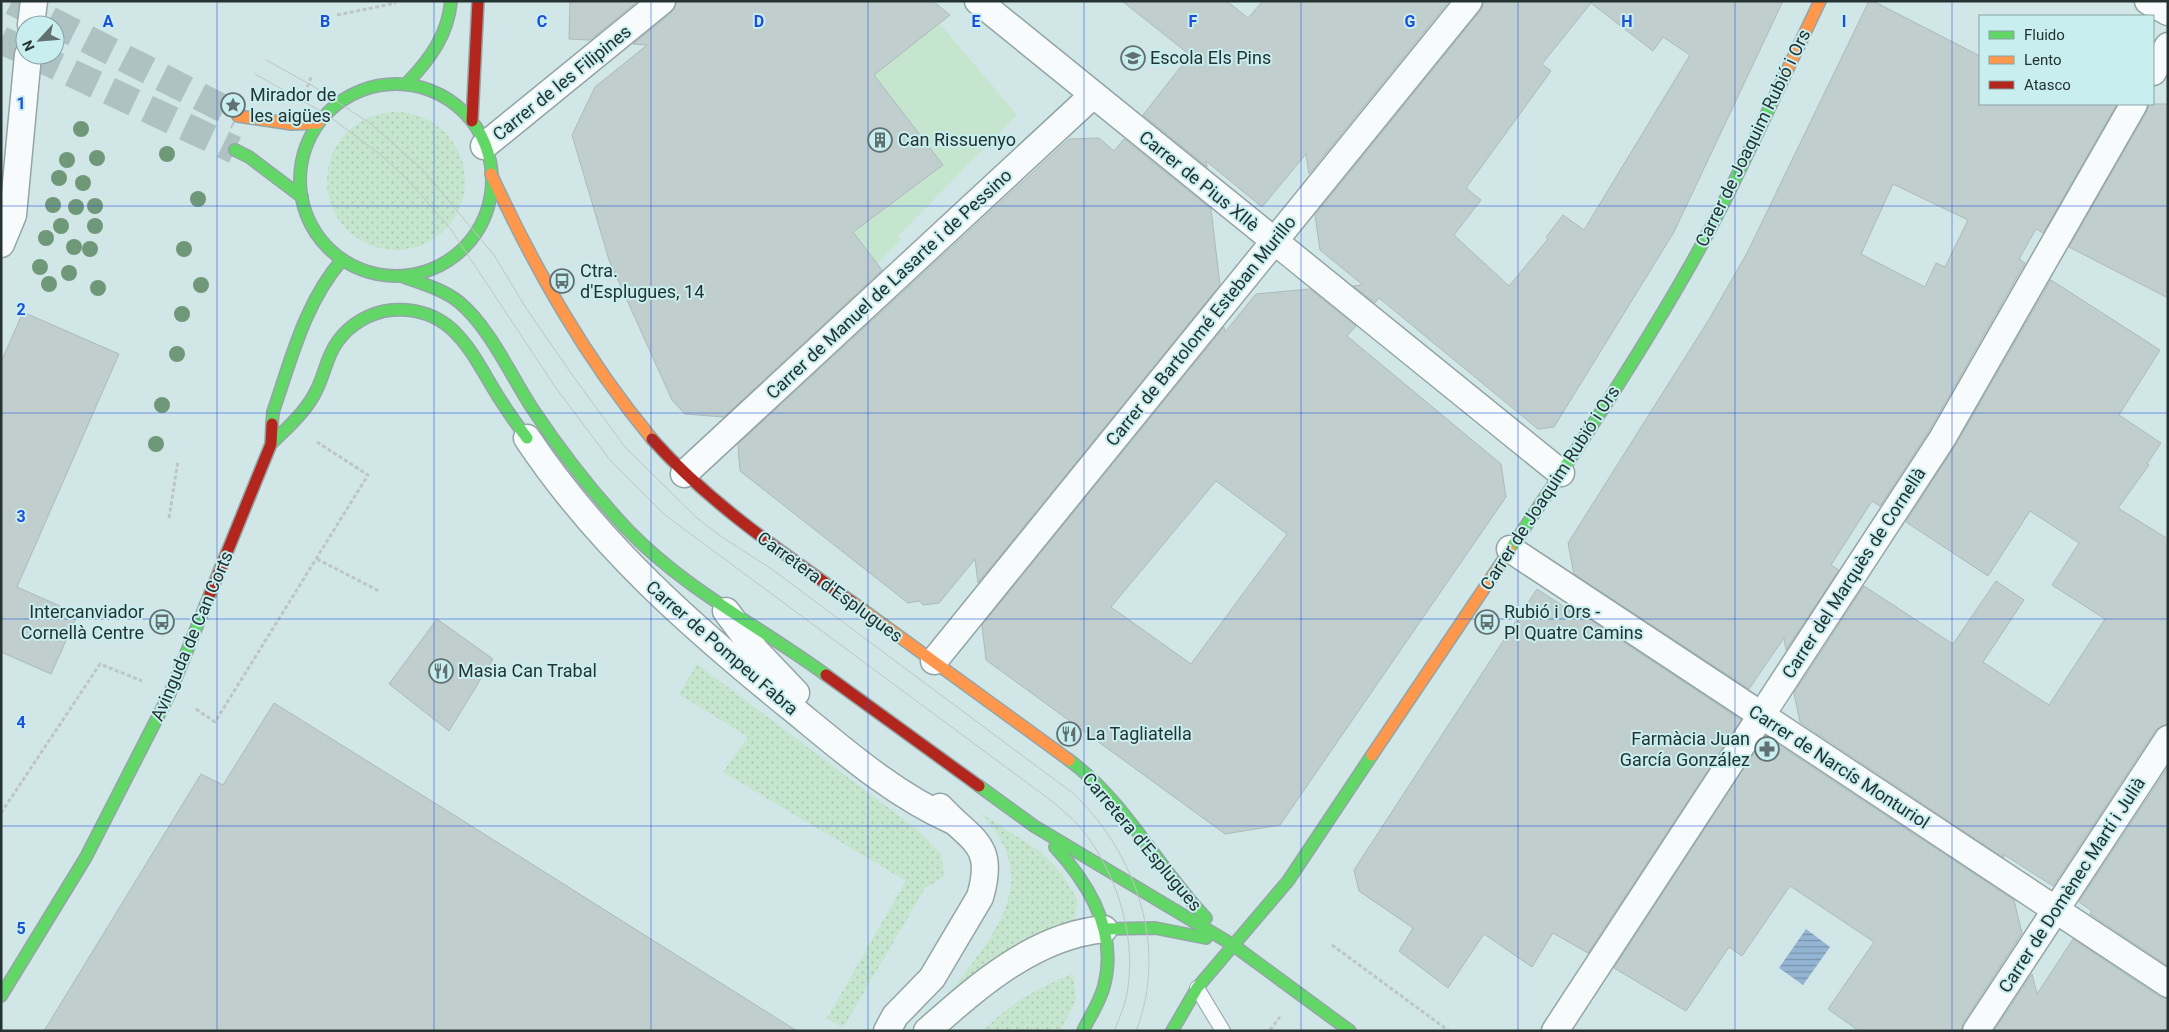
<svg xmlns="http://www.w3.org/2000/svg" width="2169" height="1032" font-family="Roboto,sans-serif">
	<defs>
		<pattern id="grass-dots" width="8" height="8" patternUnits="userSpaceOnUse" patternTransform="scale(1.25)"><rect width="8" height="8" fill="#c5e5ce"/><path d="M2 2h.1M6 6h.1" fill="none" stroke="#a9c5b1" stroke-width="1.8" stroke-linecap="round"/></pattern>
		<pattern id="water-rules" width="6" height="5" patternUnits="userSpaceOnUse" patternTransform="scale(1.25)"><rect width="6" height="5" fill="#94b4d3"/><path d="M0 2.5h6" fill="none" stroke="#7993ac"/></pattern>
	</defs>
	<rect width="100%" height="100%" fill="#d1e6e7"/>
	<g fill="url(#grass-dots)">
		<circle cx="396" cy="181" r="69"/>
		<path d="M 697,664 L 918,830 L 941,854 L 944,877 L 925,888 L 843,1028 L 827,1018 L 906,881 L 723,772 L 748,737 L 679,694 Z"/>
		<path d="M 979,812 L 1041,852 L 1062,874 L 1077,899 L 1075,920 L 1021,948 L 946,998 C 991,936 1048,882 979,812 Z"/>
		<path d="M 1073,974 L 1076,1001 L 1060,1031 L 983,1031 C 1009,1004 1038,987 1073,974 Z"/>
	</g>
	<path fill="#c5e5ce" d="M 939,23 L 1017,115 L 898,236 L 901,240 L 877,264 L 853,232 L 943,165 L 874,75 Z"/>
	<path fill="url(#water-rules)" d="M 1806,929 L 1830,947 L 1803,985 L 1779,968 Z"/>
	<g fill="#c0cfce" stroke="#acbbb9" fill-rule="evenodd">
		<path d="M 570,1 L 638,1 L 590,40 L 569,39 Z"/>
		<path d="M 677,1 L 933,1 L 950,15 L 874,75 L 943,165 L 853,232 L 882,270 L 724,417 L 685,414 L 672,400 L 609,260 L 572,135 L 595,87 L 647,45 L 633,44 L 671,13 Z"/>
		<path d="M 1122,1 L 1227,1 L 1248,18 L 1263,1 L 1449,1 L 1309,174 L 1306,154 L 1262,207 L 1206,161 L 1207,167 L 1143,115 L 1190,55 Z"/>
		<path d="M 1484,1 L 1783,1 L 1674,232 L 1554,427 L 1538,429 L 1379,298 L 1375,303 L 1353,286 L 1363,285 L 1320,250 L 1315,215 L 1481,10 ZM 1591,3 L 1653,51 L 1663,37 L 1690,55 L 1584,230 L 1563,215 L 1546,237 L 1548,239 L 1509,286 L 1454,235 L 1481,200 L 1466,188 L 1551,71 L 1542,64 Z"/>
		<path d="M 1869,1 L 1873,1 L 1980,56 L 1980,104 L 2117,104 L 2043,233 L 2036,229 L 2019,259 L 2025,263 L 1929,431 L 1880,506 L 1872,501 L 1831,565 L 1839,570 L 1786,650 L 1784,638 L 1749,689 L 1574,574 L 1568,543 L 1708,321 L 1747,253 ZM 1893,184 L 1968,220 L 1945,267 L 1936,263 L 1925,287 L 1861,254 Z"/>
		<path d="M 2149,104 L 2168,104 L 2168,298 L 2069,247 L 2147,111 Z"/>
		<path d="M 1099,138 L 1114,151 L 1124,139 L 1211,209 L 1220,285 L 978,583 L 975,559 L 939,603 L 923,605 L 919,601 L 908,603 L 740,471 L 738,444 L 1069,139 Z"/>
		<path d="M 2051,280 L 2160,350 L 2119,415 L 2161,443 L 2147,464 L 2149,465 L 2118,508 L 2168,539 L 2168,724 L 2161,726 L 2155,731 L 2053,886 L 2003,854 L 2004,858 L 1800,722 L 1794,693 L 1864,586 L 1953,644 L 1996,581 L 2024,600 L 1983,662 L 2049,705 L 2105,619 L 2052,585 L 2079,543 L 2030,511 L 1988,576 L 1906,522 L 1955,446 Z"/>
		<path d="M 1310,289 L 1356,326 L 1347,336 L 1501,464 L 1506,497 L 1280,825 L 1225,834 L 986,660 L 982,625 L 1224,327 L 1225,332 L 1256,294 ZM 1216,481 L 1287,534 L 1191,664 L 1111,607 Z"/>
		<path d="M 23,312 L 119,354 L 17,587 L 78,614 L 51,674 L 1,652 L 1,362 Z"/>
		<path d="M 1537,589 L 1584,620 L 1583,615 L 1741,720 L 1588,953 L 1553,933 L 1532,967 L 1484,934 L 1448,988 L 1399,951 L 1413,928 L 1359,891 L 1354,870 Z"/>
		<path d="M 437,619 L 493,659 L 449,731 L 389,684 Z"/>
		<path d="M 274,703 L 454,815 L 797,1031 L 44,1031 L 201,774 L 223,785 Z"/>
		<path d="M 1765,736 L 2014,900 L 2022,933 L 1963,1023 L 1961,1031 L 1859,1031 L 1828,1009 L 1874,942 L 1790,886 L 1742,956 L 1729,947 L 1686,1011 L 1614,968 Z"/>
		<path d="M 2168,767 L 2168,966 L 2090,914 L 2092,911 L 2079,902 Z"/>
		<path d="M 2073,939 L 2160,997 L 2168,999 L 2168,1031 L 1994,1031 L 2032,974 L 2037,994 Z"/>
	</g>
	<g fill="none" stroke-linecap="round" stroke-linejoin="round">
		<g stroke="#aec2c3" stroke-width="28" stroke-dasharray="28 14" stroke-linecap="butt">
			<path d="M 12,1 L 238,116"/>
			<path d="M 1,40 L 25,51"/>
			<path d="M 33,55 L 235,150"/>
		</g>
		<g stroke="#94a5a6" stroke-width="16">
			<path id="lane" d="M 1197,988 L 1223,1031"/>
		</g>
		<g stroke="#94a5a6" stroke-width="29">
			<g id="street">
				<path d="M 978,1 L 1561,473"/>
				<path d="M 2148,1 L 2168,12"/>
				<path d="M 31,25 L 34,1"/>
				<path d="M 2153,72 L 2168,46"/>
				<path d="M 484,146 L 662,1"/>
				<path d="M 1,244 L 13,215 L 28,55"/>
				<path d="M 527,438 C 599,546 694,629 794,710 C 843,750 893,794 951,820"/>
				<path d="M 684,474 L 1093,95"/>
				<path d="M 1510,549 L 2168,984"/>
				<path d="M 726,611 L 756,651 L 796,693"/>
				<path d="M 934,661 L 1469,1"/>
				<path d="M 887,1031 L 895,1016 L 932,978 L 980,897 C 996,843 971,841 940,807"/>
				<path d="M 927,1031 C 978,986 1034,936 1104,929"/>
				<path d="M 1555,1031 L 1942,439 L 2134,104"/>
				<path d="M 1976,1031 L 2168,739"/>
			</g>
		</g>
		<g stroke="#94a5a6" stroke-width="14">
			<g id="fast">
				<path d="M 408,82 C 431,58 448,34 451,1"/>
				<circle cx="396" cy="180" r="96"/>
				<path d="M 235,150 L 249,157 L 302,197"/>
				<path d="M 401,276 C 420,283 443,289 459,302 C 490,328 510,374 532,408 C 560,450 593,493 628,530 C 686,590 759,626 826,675"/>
				<path d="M 272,424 L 273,412 C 291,360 305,302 342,260"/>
				<path d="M 271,444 C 288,427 307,411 317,389 C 325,373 327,355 338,341 C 350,324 371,312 392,310 C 449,306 468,346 493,388 C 503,405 515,422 527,438"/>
				<path d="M 1510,550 C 1572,456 1635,363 1691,264 C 1725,204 1754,140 1784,77"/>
				<path d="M 1069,760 C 1125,801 1158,868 1206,918"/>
				<path d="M 979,786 L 1034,826 L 1233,945 L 1350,1031"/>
				<path d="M 1055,847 C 1089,884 1118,933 1104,986 C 1100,1002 1090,1016 1083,1031"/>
				<path d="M 1104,929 L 1155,928 L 1206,938"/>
				<path d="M 1,996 L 86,857 L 170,693 L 210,594"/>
				<path d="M 1172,1031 L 1197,988 L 1288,881 L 1372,755"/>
			</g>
		</g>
		<g stroke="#94a5a6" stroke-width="14">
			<g id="slow">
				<path d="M 1784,77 L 1820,1"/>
				<path d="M 238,116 L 292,124 L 318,123"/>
				<path d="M 491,174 C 535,269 585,358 652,439"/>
				<path d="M 852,602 L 1069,760"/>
				<path d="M 1372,755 L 1510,550"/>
			</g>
		</g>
		<g stroke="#94a5a6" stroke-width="14">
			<g id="jam">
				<path d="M 472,121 L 478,1"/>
				<path d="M 652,439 C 710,504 782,552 852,602"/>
				<path d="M 210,594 L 271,444 L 272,424"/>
				<path d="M 826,675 L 979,786"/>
			</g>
		</g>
		<g stroke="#bec5c5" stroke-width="3" stroke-dasharray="4 2.5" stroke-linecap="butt">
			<path d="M 337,15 L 396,3"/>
			<path d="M 305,93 L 312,75"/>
			<path d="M 169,518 L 178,461"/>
			<path d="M 317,559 L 379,591"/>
			<path d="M 196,709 L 215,722 L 368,475 L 317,442"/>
			<path d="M 1,813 L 100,664 L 142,681"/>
			<path d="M 1332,945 L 1449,1031"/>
			<path d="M 1270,1030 L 1280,1017"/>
		</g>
		<use href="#lane" stroke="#f8fbfb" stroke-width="14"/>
		<use href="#street" stroke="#f8fbfb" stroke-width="26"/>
		<use href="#fast" stroke="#63d668" stroke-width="11"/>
		<use href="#slow" stroke="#ff974d" stroke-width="11"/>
		<use href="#jam" stroke="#b3261e" stroke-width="11"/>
		<g stroke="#c0c5c5" stroke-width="1">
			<path d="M 266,60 L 313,86 L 371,124 L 423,170 L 494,255 L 526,308 L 573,376 L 625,447 L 697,518 L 722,537 L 773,570 L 1074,794 C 1136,854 1169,948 1136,1031"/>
			<path d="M 255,74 L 326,114 L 381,155 L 405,177 L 450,228 L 556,388 L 610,460 L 665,515 L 1049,799 C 1060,808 1071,817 1080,827 C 1115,869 1136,933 1128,987 C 1126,1003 1120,1017 1114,1031"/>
		</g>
	</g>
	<g fill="#6f9878">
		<circle cx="81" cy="129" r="8"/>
		<circle cx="167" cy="154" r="8"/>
		<circle cx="97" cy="158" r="8"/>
		<circle cx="67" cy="160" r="8"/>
		<circle cx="59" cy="178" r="8"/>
		<circle cx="83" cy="183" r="8"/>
		<circle cx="198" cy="199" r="8"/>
		<circle cx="53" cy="205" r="8"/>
		<circle cx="95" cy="206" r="8"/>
		<circle cx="76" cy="207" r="8"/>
		<circle cx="61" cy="226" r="8"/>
		<circle cx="95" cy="226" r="8"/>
		<circle cx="46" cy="238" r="8"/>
		<circle cx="74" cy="247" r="8"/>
		<circle cx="90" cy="249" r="8"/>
		<circle cx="184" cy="249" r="8"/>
		<circle cx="40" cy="267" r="8"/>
		<circle cx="69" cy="273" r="8"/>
		<circle cx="49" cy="284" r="8"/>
		<circle cx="201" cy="285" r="8"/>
		<circle cx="98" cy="288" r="8"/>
		<circle cx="182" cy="314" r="8"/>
		<circle cx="177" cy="354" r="8"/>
		<circle cx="162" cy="405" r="8"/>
		<circle cx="156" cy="444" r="8"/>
	</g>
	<path fill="none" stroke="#1d4ed8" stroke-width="1" stroke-opacity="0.55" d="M 217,1 L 217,1031M 434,1 L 434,1031M 651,1 L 651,1031M 868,1 L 868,1031M 1084,1 L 1084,1031M 1301,1 L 1301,1031M 1518,1 L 1518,1031M 1735,1 L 1735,1031M 1952,1 L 1952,1031M 1,206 L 2168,206M 1,413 L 2168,413M 1,619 L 2168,619M 1,826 L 2168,826"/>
	<defs>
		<g id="school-ring" transform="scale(1.25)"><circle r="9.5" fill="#c9eeef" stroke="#617171" stroke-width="1.5"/><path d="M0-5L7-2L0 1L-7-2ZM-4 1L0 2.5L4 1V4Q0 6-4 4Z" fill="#617171"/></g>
		<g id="sight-ring" transform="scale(1.25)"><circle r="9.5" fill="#c9eeef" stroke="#617171" stroke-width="1.5"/><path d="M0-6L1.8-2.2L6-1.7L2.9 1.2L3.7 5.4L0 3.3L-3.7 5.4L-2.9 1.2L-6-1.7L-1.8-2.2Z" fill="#617171"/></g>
		<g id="building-ring" transform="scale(1.25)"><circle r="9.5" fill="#c9eeef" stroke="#617171" stroke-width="1.5"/><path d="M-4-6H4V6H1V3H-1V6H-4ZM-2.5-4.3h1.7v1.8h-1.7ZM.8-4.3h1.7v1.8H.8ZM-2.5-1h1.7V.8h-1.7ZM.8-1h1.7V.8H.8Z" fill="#617171"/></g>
		<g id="bus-ring" transform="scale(1.25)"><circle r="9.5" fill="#c9eeef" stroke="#617171" stroke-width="1.5"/><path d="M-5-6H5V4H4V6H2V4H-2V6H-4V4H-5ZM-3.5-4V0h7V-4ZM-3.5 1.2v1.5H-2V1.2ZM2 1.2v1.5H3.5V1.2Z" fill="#617171"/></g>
		<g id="restaurant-ring" transform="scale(1.25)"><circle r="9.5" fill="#c9eeef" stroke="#617171" stroke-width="1.5"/><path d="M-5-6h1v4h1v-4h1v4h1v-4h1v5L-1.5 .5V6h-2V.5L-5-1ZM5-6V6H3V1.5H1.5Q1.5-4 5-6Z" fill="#617171"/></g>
		<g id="pharmacy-ring" transform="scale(1.25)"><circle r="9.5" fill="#c9eeef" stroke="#617171" stroke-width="1.5"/><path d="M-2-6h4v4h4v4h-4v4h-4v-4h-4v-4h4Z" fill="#617171"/></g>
	</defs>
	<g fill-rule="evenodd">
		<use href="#school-ring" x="1133" y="58"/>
		<use href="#sight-ring" x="233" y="105"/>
		<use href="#building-ring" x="880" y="140"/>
		<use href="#bus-ring" x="562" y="281"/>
		<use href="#bus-ring" x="162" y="622"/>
		<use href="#bus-ring" x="1487" y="622"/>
		<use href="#restaurant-ring" x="441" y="671"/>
		<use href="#restaurant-ring" x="1069" y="734"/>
		<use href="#pharmacy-ring" x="1767" y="749"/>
	</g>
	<g text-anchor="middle" stroke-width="4" stroke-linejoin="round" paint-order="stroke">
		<g font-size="18" fill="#243232" stroke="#c9eeef" text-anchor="start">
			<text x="1150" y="64">Escola Els Pins</text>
			<text x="250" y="101">Mirador de<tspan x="250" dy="21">les aigües</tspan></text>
			<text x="898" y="146">Can Rissuenyo</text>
			<text x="580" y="277">Ctra.<tspan x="580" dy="21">d'Esplugues, 14</tspan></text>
			<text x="144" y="618" text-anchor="end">Intercanviador<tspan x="144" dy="21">Cornellà Centre</tspan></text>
			<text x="1504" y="618">Rubió i Ors -<tspan x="1504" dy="21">Pl Quatre Camins</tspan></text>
			<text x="458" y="677">Masia Can Trabal</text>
			<text x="1086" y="740">La Tagliatella</text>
			<text x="1750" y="745" text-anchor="end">Farmàcia Juan<tspan x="1750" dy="21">García González</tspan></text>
		</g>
		<g font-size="18" fill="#243232" stroke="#c9eeef">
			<text transform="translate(562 83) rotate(-39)" y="6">Carrer de les Filipines</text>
			<text transform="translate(1753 138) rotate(-64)" y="6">Carrer de Joaquim Rubió i Ors</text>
			<text transform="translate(1199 181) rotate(39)" y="6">Carrer de Pius XIIè</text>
			<text transform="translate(889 284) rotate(-43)" y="6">Carrer de Manuel de Lasarte i de Pessino</text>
			<text transform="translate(1201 331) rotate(-51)" y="6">Carrer de Bartolomé Esteban Murillo</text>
			<text transform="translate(1550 488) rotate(-57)" y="6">Carrer de Joaquim Rubió i Ors</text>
			<text transform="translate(1854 573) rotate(-57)" y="6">Carrer del Marquès de Cornellà</text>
			<text transform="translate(830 587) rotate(36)" y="6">Carretera d'Esplugues</text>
			<text transform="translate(192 636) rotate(-67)" y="6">Avinguda de Can Corts</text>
			<text transform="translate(722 648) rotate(41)" y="6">Carrer de Pompeu Fabra</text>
			<text transform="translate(1839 767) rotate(33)" y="6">Carrer de Narcís Monturiol</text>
			<text transform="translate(1142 842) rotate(50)" y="6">Carretera d'Esplugues</text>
			<text transform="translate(2072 885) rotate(-57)" y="6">Carrer de Domènec Martí i Julià</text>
		</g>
	</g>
	<g font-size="16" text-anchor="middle" font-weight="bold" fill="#1d4ed8" stroke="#c9eeef" stroke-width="4" stroke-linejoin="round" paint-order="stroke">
		<text x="108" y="27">A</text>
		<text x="325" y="27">B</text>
		<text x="542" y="27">C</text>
		<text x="759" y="27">D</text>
		<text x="976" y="27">E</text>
		<text x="1193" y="27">F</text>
		<text x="1410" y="27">G</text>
		<text x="1627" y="27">H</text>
		<text x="1844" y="27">I</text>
		<text x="21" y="109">1</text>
		<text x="21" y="315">2</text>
		<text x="21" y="522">3</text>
		<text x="21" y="728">4</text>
		<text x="21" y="934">5</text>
	</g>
	<rect width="2169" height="1032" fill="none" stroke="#243232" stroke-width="5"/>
	<rect x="1979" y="15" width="175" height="90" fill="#c9eeef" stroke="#87a3a3"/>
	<rect x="1989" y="31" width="25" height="8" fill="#63d668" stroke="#87a3a3"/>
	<text x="2024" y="40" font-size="15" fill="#243232">Fluido</text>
	<rect x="1989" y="56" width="25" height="8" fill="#ff974d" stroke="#87a3a3"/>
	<text x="2024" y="65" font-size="15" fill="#243232">Lento</text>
	<rect x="1989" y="81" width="25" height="8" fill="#b3261e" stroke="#87a3a3"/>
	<text x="2024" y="90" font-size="15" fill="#243232">Atasco</text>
	<g transform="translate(40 40) rotate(244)"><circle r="24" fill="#c9eeef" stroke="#87a3a3"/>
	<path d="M0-4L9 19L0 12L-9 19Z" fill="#617171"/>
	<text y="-8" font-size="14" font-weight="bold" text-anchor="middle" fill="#243232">N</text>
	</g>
</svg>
